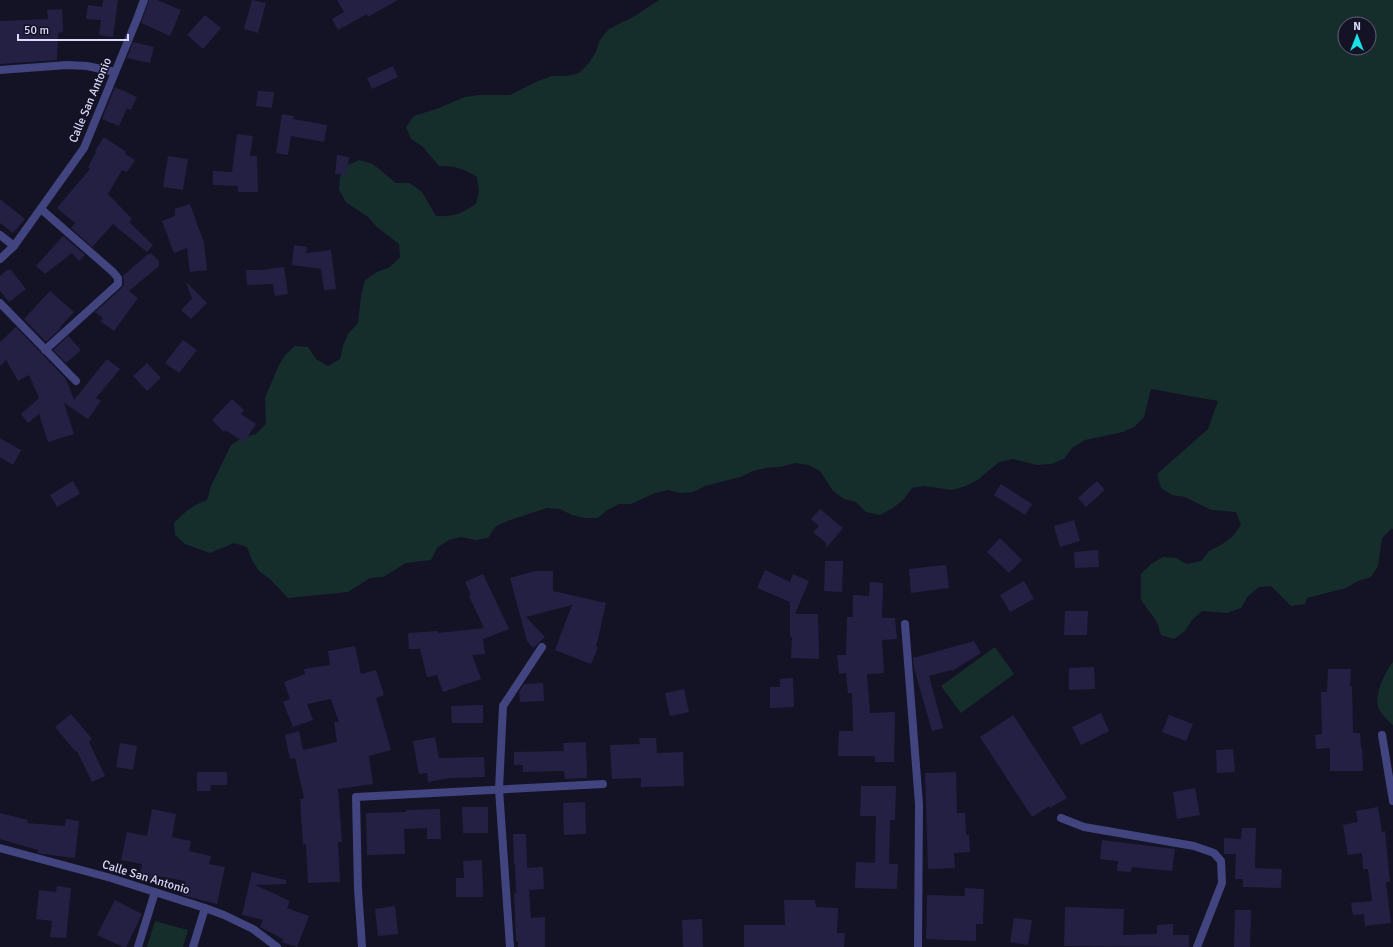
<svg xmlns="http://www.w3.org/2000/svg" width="1393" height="947" font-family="Signika,sans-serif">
	<rect width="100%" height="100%" fill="#141225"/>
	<g fill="#152e2c" fill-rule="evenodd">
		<path d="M 659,0 L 1393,0 L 1393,529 L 1391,529 L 1382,538 L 1378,566 L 1371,577 L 1358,581 L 1346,588 L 1307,598 L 1305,604 L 1291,606 L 1271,586 L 1259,587 L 1248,596 L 1241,608 L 1227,613 L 1202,611 L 1192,620 L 1185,631 L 1174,639 L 1161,635 L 1157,622 L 1141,600 L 1141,574 L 1151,564 L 1163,557 L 1176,558 L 1187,564 L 1201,561 L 1209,551 L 1221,545 L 1233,536 L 1241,525 L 1236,512 L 1211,510 L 1185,497 L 1172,495 L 1161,488 L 1157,474 L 1208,429 L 1218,401 L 1151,389 L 1144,417 L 1134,427 L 1123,432 L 1085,440 L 1072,448 L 1064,459 L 1051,464 L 1037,465 L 1013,459 L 999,462 L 979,479 L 966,486 L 952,490 L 924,486 L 912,488 L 904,499 L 893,508 L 880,515 L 866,512 L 856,502 L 844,499 L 833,491 L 820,471 L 808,465 L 795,463 L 780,467 L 766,468 L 753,471 L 740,477 L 705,486 L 693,492 L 680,493 L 668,490 L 655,493 L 631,504 L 619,504 L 607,510 L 598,518 L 585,518 L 572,515 L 560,509 L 547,508 L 507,521 L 495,527 L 488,538 L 475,540 L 461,537 L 449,540 L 437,548 L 431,560 L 406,563 L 383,577 L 370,578 L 348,592 L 288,598 L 270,579 L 259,571 L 252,560 L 247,547 L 234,543 L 210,553 L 185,544 L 175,535 L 174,523 C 184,512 193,505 207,500 L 211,486 L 231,445 L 242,438 L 256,434 L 266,424 L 265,398 L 278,367 L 285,355 L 295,346 L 308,347 L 316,359 L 328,366 L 340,359 L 343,346 L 348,334 L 358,323 L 361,296 L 365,280 L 377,272 L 390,267 L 400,257 L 399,244 L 377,227 L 368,217 L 346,202 L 339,190 L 340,177 L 346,166 L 359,160 L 373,164 L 396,183 L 410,183 L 422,192 L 436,216 C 454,217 460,214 476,204 L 479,191 L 477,177 C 463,168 455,166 439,166 L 422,146 L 411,139 L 406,127 L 414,116 L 439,108 L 465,97 L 479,95 L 510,95 L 538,81 L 552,76 L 566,76 L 579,73 L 589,63 L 596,52 L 600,40 L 609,29 L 635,16 ZM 1345,24 L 1369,24 L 1369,48 L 1345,48 Z"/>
		<path d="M 995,647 L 1014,674 L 961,713 L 941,686 Z"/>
		<path d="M 1393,662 L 1393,725 C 1388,720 1379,713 1378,706 C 1375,693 1385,672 1393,662 Z"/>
		<path d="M 155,921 L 188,930 L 183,947 L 147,947 Z"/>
	</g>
	<g fill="#242044">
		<path d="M 103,0 L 118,0 L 113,37 L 99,35 L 101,20 L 86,19 L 88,5 L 102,7 Z"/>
		<path d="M 149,0 L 157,0 L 181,10 L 170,36 L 141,23 Z"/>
		<path d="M 252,0 L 266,3 L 258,33 L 244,29 Z"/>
		<path d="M 337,0 L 398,0 L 368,17 L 367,14 L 338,30 L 332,19 L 344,12 Z"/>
		<path d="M 62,9 L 63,32 L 58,33 L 57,60 L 0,64 L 0,21 L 48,19 L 47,10 Z"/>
		<path d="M 205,15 L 221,28 L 203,49 L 187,35 Z"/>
		<path d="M 133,42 L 154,47 L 150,63 L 127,58 Z"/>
		<path d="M 393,66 L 398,77 L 372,89 L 367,78 Z"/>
		<path d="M 115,87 L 137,97 L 131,110 L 127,108 L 119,126 L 102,119 Z"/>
		<path d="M 258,91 L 274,92 L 272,108 L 256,106 Z"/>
		<path d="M 282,114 L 294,116 L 293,119 L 327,125 L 324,142 L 291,136 L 288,155 L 276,153 Z"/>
		<path d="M 237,134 L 253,136 L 250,156 L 257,156 L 258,192 L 238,192 L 238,186 L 213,185 L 213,171 L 232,172 Z"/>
		<path d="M 104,137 L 126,152 L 125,154 L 135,160 L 127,172 L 122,170 L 108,194 L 132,219 L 129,222 L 153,245 L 147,252 L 113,224 L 92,247 L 71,228 L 75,223 L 57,208 L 90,169 L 88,167 L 96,152 L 95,151 Z"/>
		<path d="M 337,155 L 349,157 L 347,175 L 335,174 Z"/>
		<path d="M 168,156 L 188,159 L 183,190 L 163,187 Z"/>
		<path d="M 0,199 L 25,219 L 13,233 L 0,223 Z"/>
		<path d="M 190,204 L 204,243 L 207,270 L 190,272 L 187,248 L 174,253 L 162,221 L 175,216 L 175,209 Z"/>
		<path d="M 63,236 L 85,255 L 79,261 L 72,253 L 45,274 L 36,266 Z"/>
		<path d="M 294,245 L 307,247 L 306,253 L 331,250 L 336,289 L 324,290 L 321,269 L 292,265 Z"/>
		<path d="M 148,254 L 152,254 L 159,261 L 159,266 L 129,291 L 138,298 L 114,331 L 100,321 L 103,318 L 95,312 L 122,288 L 124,284 L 123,276 Z"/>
		<path d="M 284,267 L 288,294 L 275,296 L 273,284 L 247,285 L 246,270 L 262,270 Z"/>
		<path d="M 7,270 L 11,270 L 26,289 L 9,302 L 0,291 L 0,276 Z"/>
		<path d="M 186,282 L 207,303 L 191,319 L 181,310 L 192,299 Z"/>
		<path d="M 50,291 L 74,312 L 60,327 L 61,328 L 46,342 L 24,319 Z"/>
		<path d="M 16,327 L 66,379 L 74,400 L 107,359 L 120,369 L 96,398 L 101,401 L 88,419 L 64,403 L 74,434 L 48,442 L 39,414 L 28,423 L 21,414 L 39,398 L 29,375 L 18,381 L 6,360 L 0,366 L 0,342 Z"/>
		<path d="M 68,336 L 81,350 L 66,363 L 53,350 Z"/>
		<path d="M 183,340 L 197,350 L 179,373 L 165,363 Z"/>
		<path d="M 147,363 L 161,378 L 147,391 L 133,376 Z"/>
		<path d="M 232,399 L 244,410 L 241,414 L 256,424 L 244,442 L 225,430 L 224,432 L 212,420 Z"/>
		<path d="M 0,438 L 21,450 L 13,465 L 0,457 Z"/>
		<path d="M 73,481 L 80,494 L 57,507 L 50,495 Z"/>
		<path d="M 1097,481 L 1105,490 L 1086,507 L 1078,498 Z"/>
		<path d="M 1001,484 L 1032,504 L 1025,515 L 994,495 Z"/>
		<path d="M 820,509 L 843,528 L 826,548 L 826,543 L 813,532 L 819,526 L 811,519 Z"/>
		<path d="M 1074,520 L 1080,541 L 1060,547 L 1054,526 Z"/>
		<path d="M 1000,538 L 1022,560 L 1009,573 L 987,552 Z"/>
		<path d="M 1098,550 L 1099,567 L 1075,568 L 1074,552 Z"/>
		<path d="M 825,561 L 843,561 L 842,592 L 824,591 Z"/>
		<path d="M 946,565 L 949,588 L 911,593 L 909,569 Z"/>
		<path d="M 765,570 L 790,582 L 793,574 L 809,581 L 795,614 L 818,614 L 819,659 L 791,658 L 792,637 L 790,637 L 790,602 L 757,588 Z"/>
		<path d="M 535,571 L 553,571 L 553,591 L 606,603 L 596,647 L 598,647 L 591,664 L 555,650 L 572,605 L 526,617 L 545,637 L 533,648 L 527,641 L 510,578 Z"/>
		<path d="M 483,574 L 509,629 L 483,639 L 485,654 L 472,655 L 481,679 L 443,692 L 437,675 L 427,677 L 420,649 L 409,649 L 408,633 L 437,631 L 438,633 L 484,628 L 469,596 L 471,595 L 465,582 Z"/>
		<path d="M 1024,581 L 1034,599 L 1010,612 L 1000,595 Z"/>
		<path d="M 870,582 L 883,583 L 882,618 L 895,618 L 897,639 L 882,640 L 884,673 L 867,674 L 870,713 L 895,712 L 894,762 L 875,762 L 875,756 L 838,756 L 839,731 L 853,731 L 852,693 L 848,693 L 846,673 L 839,674 L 837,655 L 846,655 L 847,617 L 853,617 L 853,595 L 869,596 Z"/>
		<path d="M 1065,611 L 1088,611 L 1087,635 L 1064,635 Z"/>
		<path d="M 974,641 L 981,653 L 952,671 L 951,670 L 929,676 L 943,728 L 932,731 L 914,668 L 913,658 Z"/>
		<path d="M 355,646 L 361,674 L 376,670 L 384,695 L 376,698 L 391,750 L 369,756 L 373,784 L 338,789 L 342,842 L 338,842 L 340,882 L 308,883 L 306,844 L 303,845 L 300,799 L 304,798 L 295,758 L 290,759 L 285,735 L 299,731 L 303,750 L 337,742 L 334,722 L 339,722 L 331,699 L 307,704 L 313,720 L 293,727 L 283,702 L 290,699 L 284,682 L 305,674 L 304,669 L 330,665 L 328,651 Z"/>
		<path d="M 1094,667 L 1095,689 L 1069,690 L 1069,668 Z"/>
		<path d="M 1328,669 L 1351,669 L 1350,686 L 1352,686 L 1353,733 L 1360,733 L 1361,748 L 1362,748 L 1363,771 L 1330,771 L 1330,748 L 1316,749 L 1315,735 L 1322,734 L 1321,692 L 1327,692 Z"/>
		<path d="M 793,678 L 794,707 L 770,708 L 770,687 L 780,687 L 780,679 Z"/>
		<path d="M 543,683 L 544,701 L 520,702 L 519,692 L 524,684 Z"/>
		<path d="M 684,689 L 689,712 L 670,716 L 665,693 Z"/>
		<path d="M 483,705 L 483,723 L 452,723 L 451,706 Z"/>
		<path d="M 1101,713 L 1109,731 L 1081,745 L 1072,727 Z"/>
		<path d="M 71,714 L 92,739 L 89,742 L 105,776 L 92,782 L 77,751 L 76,752 L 55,727 Z"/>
		<path d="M 1013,715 L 1067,798 L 1050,808 L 1049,806 L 1032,817 L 980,737 Z"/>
		<path d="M 1169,715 L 1193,724 L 1186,741 L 1162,732 Z"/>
		<path d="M 435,737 L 439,758 L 484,757 L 485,777 L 450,778 L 428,782 L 427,773 L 419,774 L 413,741 Z"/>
		<path d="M 639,738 L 656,738 L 657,753 L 683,752 L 684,786 L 641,787 L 641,778 L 612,779 L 610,745 L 640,744 Z"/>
		<path d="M 586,742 L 587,778 L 565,779 L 564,771 L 523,772 L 523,765 L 514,765 L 514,752 L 564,751 L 563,743 Z"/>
		<path d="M 120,743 L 137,746 L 133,770 L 116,767 Z"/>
		<path d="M 1233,749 L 1235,772 L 1217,773 L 1216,750 Z"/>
		<path d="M 197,772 L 227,772 L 227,785 L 211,785 L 210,791 L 197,791 Z"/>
		<path d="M 956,772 L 957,813 L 965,813 L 966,835 L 969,835 L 970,852 L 954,853 L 955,868 L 928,869 L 925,773 Z"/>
		<path d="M 861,786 L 896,786 L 895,820 L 890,820 L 889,864 L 898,864 L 897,889 L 855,888 L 856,862 L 875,863 L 876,816 L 860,816 Z"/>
		<path d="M 1195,788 L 1200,815 L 1177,819 L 1173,792 Z"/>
		<path d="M 585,802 L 586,834 L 564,835 L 563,803 Z"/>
		<path d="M 462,807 L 488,807 L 488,833 L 463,833 Z"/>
		<path d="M 1378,807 L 1382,832 L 1385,831 L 1390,882 L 1386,882 L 1391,923 L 1365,926 L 1364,914 L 1353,915 L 1351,903 L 1372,901 L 1368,869 L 1363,869 L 1362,853 L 1348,855 L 1343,825 L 1358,822 L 1356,811 Z"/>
		<path d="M 152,809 L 176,814 L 172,837 L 191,841 L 189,851 L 211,856 L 209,864 L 225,867 L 217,904 L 182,895 L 185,881 L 158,876 L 157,882 L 139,879 L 142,864 L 121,860 L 127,832 L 147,836 Z"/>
		<path d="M 440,809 L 441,839 L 427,839 L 427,828 L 404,829 L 405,854 L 367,855 L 366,813 L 406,812 L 406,810 Z"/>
		<path d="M 0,813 L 28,820 L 27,823 L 65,826 L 66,819 L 79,821 L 75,858 L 43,854 L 38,853 L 38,850 L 0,839 Z"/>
		<path d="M 1242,828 L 1256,828 L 1255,868 L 1282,869 L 1281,888 L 1243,887 L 1243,879 L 1235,879 L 1236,854 L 1224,854 L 1224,838 L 1241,839 Z"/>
		<path d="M 513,834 L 526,834 L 527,868 L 543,867 L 544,889 L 529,890 L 531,918 L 545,917 L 545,947 L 518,947 L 518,941 L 516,941 L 514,893 L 516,893 L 515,864 L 514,864 Z"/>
		<path d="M 1102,840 L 1175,849 L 1172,871 L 1132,867 L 1131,872 L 1117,871 L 1118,861 L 1100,859 Z"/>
		<path d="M 482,860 L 483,897 L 456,897 L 456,878 L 464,878 L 463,861 Z"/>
		<path d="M 252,872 L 286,880 L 286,884 L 255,885 L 290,901 L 287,908 L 309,916 L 297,947 L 282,942 L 283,939 L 260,927 L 263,920 L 242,915 Z"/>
		<path d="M 57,886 L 71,888 L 66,938 L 50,937 L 52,921 L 36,919 L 39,890 L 56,892 Z"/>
		<path d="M 965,888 L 984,889 L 983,924 L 976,924 L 976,941 L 926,939 L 927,895 L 965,896 Z"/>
		<path d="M 115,900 L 142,914 L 126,947 L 123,947 L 97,935 Z"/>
		<path d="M 784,900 L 815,900 L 816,907 L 838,908 L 837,933 L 845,933 L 844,947 L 744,947 L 744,925 L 785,925 Z"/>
		<path d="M 395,906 L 398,934 L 378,936 L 375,909 Z"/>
		<path d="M 1065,907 L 1124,909 L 1123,935 L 1157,934 L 1157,925 L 1173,924 L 1173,935 L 1189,935 L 1189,947 L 1064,946 Z"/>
		<path d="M 1235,910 L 1251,910 L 1250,947 L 1234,947 Z"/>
		<path d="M 1014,918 L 1032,920 L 1028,945 L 1010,942 Z"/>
		<path d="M 702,919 L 703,947 L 683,947 L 682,920 Z"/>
	</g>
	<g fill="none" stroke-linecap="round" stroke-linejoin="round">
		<g stroke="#42447f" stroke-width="8">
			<path d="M 0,70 L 67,65 L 87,66 L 115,72"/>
			<path d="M 41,209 L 113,272 L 118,278 L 118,284 L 45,350"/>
			<path d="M 0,235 L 14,246"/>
			<path d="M 0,259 L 14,246 L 84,148 L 137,19 L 144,0"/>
			<path d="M 0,303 L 76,381"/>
			<path d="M 905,624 L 919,804 L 918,947"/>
			<path d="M 1382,735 L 1393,801"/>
			<path d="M 1061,818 L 1084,827 L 1194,846 L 1214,853 L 1221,861 L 1222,883 L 1197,947"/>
			<path d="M 0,848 L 111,878 L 205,908 L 224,915 L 253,929 L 277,947"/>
			<path d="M 138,947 L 155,892"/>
			<path d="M 193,947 L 205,908"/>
			<path d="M 362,947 L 358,889 L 356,797 L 603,784"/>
			<path d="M 510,947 L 499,789 L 503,706 L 542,647"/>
		</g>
	</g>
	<g text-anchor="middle" stroke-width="3" stroke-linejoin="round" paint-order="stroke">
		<g font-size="12" fill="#dbdafb" stroke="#141225">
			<text transform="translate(90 100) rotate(-67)" y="4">Calle San Antonio</text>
			<text transform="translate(146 877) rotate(17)" y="4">Calle San Antonio</text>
		</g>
	</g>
	<g transform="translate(1357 36)"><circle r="19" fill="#141225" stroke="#64627b"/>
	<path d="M0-3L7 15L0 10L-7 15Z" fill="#1ae1e7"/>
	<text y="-6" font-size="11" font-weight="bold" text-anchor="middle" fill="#dbdafb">N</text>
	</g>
	<path d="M18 34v6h110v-6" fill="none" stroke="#dbdafb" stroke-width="2"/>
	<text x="24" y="34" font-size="12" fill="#dbdafb" stroke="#141225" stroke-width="3" paint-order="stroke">50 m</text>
</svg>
